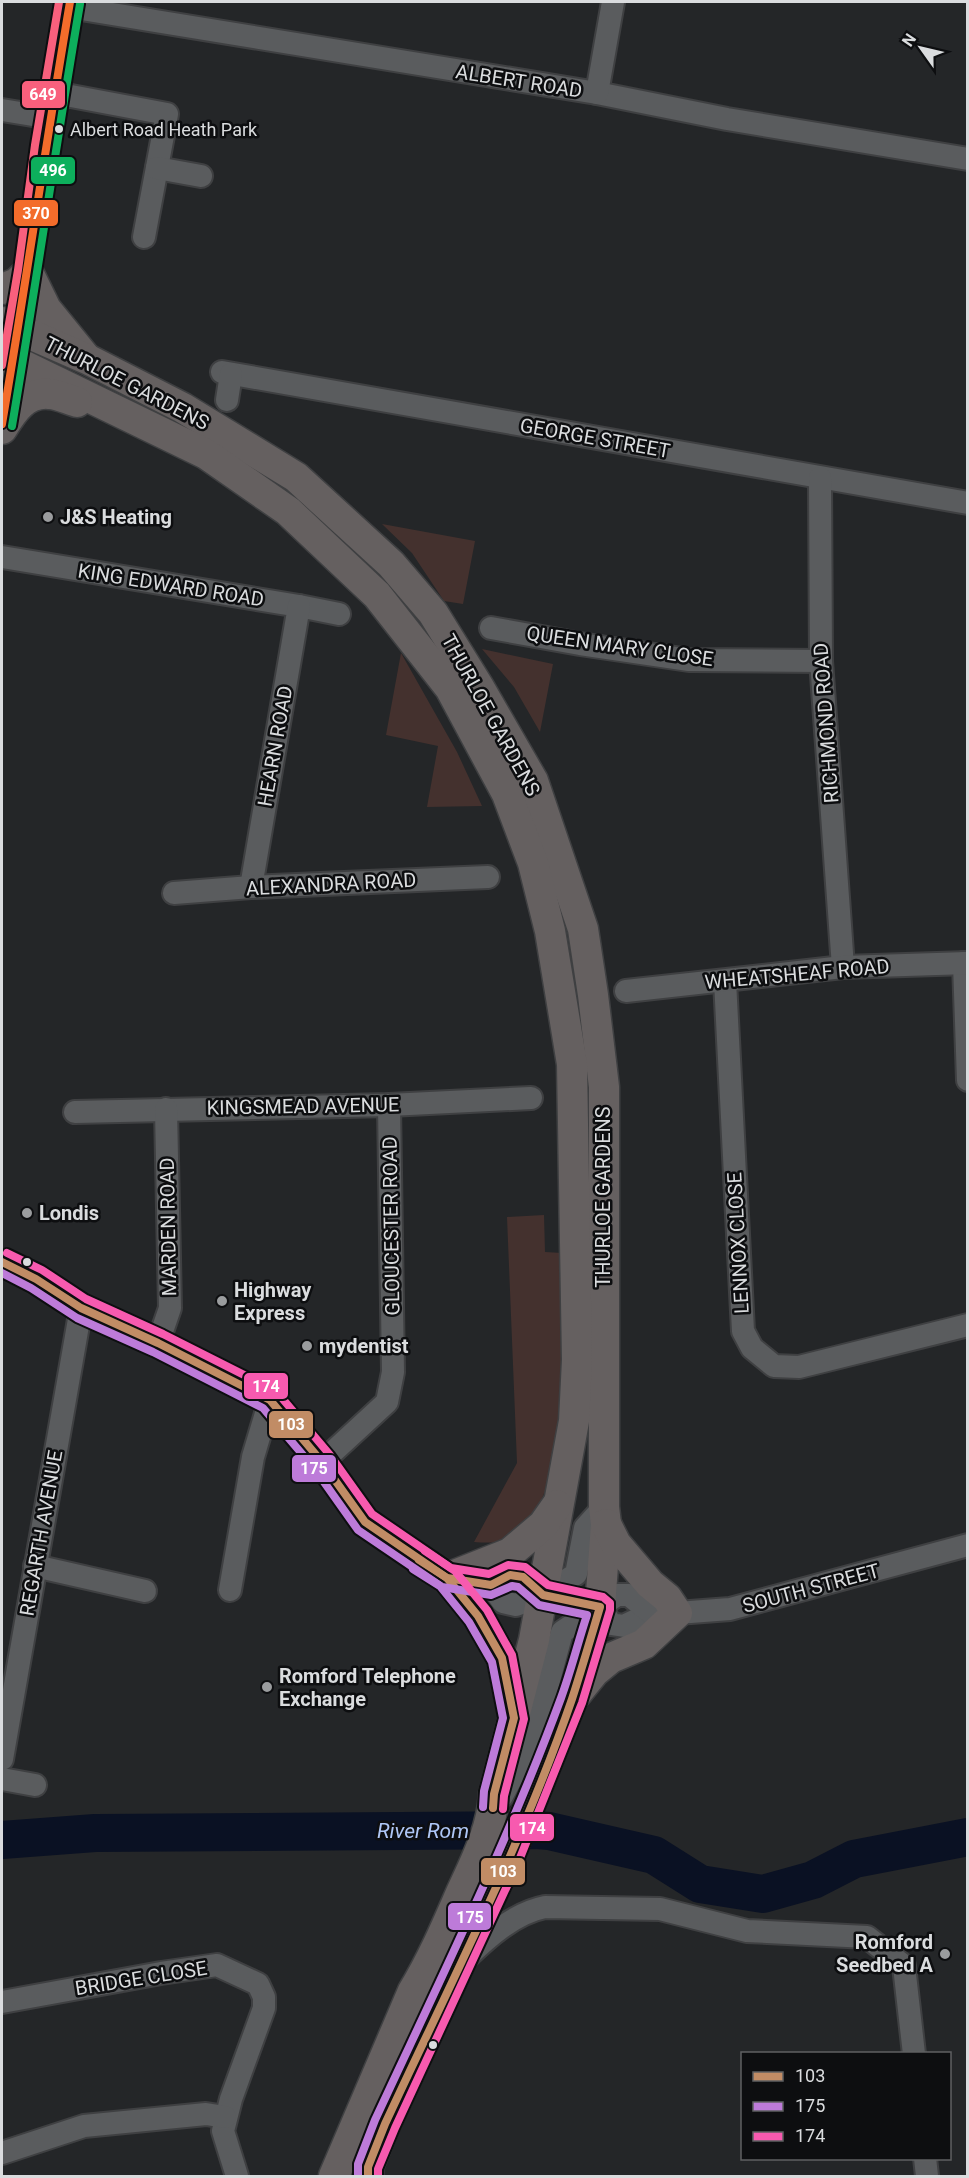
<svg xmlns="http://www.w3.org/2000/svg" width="969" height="2178" font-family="Roboto,sans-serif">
	<rect width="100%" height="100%" fill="#242628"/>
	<g fill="#44312e">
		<path d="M 382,524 L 475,541 L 463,604 L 444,601 L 412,553 Z"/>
		<path d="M 482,649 L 553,664 L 540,732 L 514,687 Z"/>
		<path d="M 401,653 L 457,752 L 482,806 L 427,807 L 438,746 L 386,735 Z"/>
		<path d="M 544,1215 L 545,1252 L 562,1253 C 563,1326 575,1462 529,1520 C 525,1525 522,1531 517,1534 C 503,1544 489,1543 474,1542 L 517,1463 L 507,1217 Z"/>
	</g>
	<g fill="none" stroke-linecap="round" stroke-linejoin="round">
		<path stroke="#0a1123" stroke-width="38" d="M 2,1840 L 95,1833 L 536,1830 L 549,1831 L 654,1855 L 700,1884 L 763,1894 L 813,1880 L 854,1859 L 968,1837"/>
		<g stroke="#3f4042" stroke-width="26">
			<g id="minor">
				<path d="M 69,7 L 597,93 L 727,119 L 968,159"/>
				<path d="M 55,93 L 167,114 L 144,237"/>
				<path d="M 597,93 L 613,2"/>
				<path d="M 2,110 L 51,118"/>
				<path d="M 157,168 L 201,176"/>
				<path d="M 222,372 L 968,503"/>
				<path d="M 227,400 L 231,374"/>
				<path d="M 2,424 L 28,272 L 45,147 L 70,2"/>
				<path d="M 820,478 L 821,661 L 843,967"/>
				<path d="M 2,557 L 299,606 L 339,614"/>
				<path d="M 491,628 L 580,644 L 689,660 L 821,661"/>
				<path d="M 251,887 L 299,606"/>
				<path d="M 174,893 L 251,887 L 488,877"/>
				<path d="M 964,963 L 968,1080"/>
				<path d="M 725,981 L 743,1331 L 752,1348 L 774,1366 L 799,1367 L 968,1325"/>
				<path d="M 626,991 L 843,967 L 968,963"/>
				<path d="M 75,1112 L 389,1105 L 531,1098"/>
				<path d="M 2,1262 L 36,1279 L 81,1308 L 158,1343 L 270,1400 L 322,1462 L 365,1522 L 447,1578 L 491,1585 L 510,1575 L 523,1577 L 543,1595 L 600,1607 L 611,1624 L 624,1626 L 651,1613 L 677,1613 L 730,1609 L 968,1545"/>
				<path d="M 158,1343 L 170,1308 L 166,1109"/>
				<path d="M 322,1462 L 387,1402 L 393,1372 L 389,1105"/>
				<path d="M 35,1566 L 145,1591"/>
				<path d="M 491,1585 L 503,1602 L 516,1605 L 543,1595 L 576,1574 L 585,1528 L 604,1507"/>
				<path d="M 230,1590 L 253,1457 L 270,1400"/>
				<path d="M 2,1759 L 81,1308"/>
				<path d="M 2,1779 L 35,1785"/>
				<path d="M 502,1796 L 534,1736 L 562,1632 L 617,1595 L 629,1595 L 651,1613"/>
				<path d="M 465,1959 C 487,1938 514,1913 545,1907 L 660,1909 L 747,1931 L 867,1937 L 904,1966 L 914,2054"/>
				<path d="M 2,2002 L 161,1973 L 217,1965 L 258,1984 L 264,1997 L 264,2008 L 231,2099 L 223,2131 L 237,2176"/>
				<path d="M 2,2153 L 84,2126 L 206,2114 L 225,2117"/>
				<path d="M 925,2158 L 927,2176"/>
			</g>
		</g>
		<g stroke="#3f4042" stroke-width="33">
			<g id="major">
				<path d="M 2,289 L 17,283 L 28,272 L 46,309 L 85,357"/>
				<path d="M 2,322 L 87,359 L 183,408 L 296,477 L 391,564 L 433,613 L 480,689 L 533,781 L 583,929 L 593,995 L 604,1087 L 604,1507 L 606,1524 L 600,1607 L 572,1699 L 510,1854 L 385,2124 L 368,2167 L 368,2176"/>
				<path d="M 2,355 L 206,454 L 288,511 L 377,595 L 450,688 L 507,794 L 533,863 L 550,931 L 572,1064 L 577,1360 L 574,1421 L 534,1640 L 494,1794 C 492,1830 475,1862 460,1895 C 446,1927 432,1960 413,1991 L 334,2176"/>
				<path d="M 2,429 C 13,411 25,392 49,394 C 58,394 69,400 77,402"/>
				<path d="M 577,1693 L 594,1672 L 611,1658 L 644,1644 L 677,1613 L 667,1598 L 650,1584 L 616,1544 L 606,1524"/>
				<path d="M 513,1712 L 502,1658 L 478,1616 L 447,1578 L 510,1553 L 543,1525 L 557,1505"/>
			</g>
		</g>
		<use href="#minor" stroke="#5a5c5e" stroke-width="22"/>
		<use href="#major" stroke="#656060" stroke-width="30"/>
		<g stroke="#0d0e10" stroke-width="12">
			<g id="bus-1">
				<path d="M 2,1262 L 36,1279 L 81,1308 L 158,1343 L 270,1400 L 322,1462 L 365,1522 L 447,1578 L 491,1585 L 510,1575 L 523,1577 L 543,1595 L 600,1607 C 591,1637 582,1668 572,1699 C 522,1845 450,1984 385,2124 L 368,2167 L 368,2176"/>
				<path d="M 419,1560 L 447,1578 L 478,1616 L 502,1658 L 514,1718 L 494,1794 L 493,1808"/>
			</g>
		</g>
		<g stroke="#0d0e10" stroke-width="12">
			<g id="bus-2">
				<path d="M 2,1273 L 31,1288 L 77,1318 L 153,1352 L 263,1408 L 314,1468 L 358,1530 L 442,1587 L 491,1595 L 512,1586 L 518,1587 L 539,1605 L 587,1615 C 578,1642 571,1671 561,1698 C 508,1842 440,1980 375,2120 L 358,2164 L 358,2176"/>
				<path d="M 413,1569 L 440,1586 L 469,1622 L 492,1662 L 503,1718 L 484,1791 L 483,1807"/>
			</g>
		</g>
		<g stroke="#0d0e10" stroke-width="12">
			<g id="bus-3">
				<path d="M 7,1253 L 42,1270 L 86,1299 L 163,1334 L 276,1391 L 330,1455 L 372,1514 L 451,1568 L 489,1574 L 508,1565 L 525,1567 L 548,1585 L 603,1597 L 610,1603 L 610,1610 L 582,1703 L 520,1858 L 395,2128 L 378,2169 L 378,2176"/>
				<path d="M 425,1551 L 455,1571 L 487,1610 L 512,1655 L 524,1719 L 504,1796 L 503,1809"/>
			</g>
		</g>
		<g stroke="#0d0e10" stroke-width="12">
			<path id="bus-4" d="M 2,424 C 26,283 46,142 70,2"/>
		</g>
		<g stroke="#0d0e10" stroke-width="12">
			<path id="bus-5" d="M 12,426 C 36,285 56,144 80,4"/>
		</g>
		<g stroke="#0d0e10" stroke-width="12">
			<path id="bus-6" d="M 2,365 L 18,270 L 35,145 L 59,2"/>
		</g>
		<use href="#bus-1" stroke="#c18c65" stroke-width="8"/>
		<use href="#bus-2" stroke="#bd7bd9" stroke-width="8"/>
		<use href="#bus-3" stroke="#f75aaf" stroke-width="8"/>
		<use href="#bus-4" stroke="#f36c2b" stroke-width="8"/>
		<use href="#bus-5" stroke="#0daf5c" stroke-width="8"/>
		<use href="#bus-6" stroke="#f8607d" stroke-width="8"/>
	</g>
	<g fill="#dadcde" stroke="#0d0e10" stroke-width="2">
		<circle cx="59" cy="129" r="5"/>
		<circle cx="27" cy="1262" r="5"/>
		<circle cx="433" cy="2045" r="5"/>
	</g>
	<g fill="#9a9c9e" stroke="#0d0e10" stroke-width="2">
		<circle cx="48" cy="517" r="6"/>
		<circle cx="27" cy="1213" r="6"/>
		<circle cx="222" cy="1301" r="6"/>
		<circle cx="307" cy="1346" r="6"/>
		<circle cx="267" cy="1687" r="6"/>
		<circle cx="945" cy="1954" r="6"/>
	</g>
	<g text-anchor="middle" stroke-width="5" stroke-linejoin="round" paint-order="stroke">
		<g font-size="18" fill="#dadcde" stroke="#0d0e10" text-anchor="start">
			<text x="70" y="136">Albert Road Heath Park</text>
		</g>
		<g font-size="20" fill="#dadcde" stroke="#0d0e10">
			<text transform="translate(519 81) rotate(9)" y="7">ALBERT ROAD</text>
			<text transform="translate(127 383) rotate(27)" y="7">THURLOE GARDENS</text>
			<text transform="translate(595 438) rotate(10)" y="7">GEORGE STREET</text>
			<text transform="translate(171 585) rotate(9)" y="7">KING EDWARD ROAD</text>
			<text transform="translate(620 646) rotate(8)" y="7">QUEEN MARY CLOSE</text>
			<text transform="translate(491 715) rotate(61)" y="7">THURLOE GARDENS</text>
			<text transform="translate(826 723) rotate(-94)" y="7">RICHMOND ROAD</text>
			<text transform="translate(275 746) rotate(-80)" y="7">HEARN ROAD</text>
			<text transform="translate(331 884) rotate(-3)" y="7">ALEXANDRA ROAD</text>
			<text transform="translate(797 974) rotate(-5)" y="7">WHEATSHEAF ROAD</text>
			<text transform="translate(303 1106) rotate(-1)" y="7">KINGSMEAD AVENUE</text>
			<text transform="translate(603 1197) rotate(-90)" y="7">THURLOE GARDENS</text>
			<text transform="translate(391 1226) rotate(-91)" y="7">GLOUCESTER ROAD</text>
			<text transform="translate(168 1227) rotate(-91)" y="7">MARDEN ROAD</text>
			<text transform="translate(738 1243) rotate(-93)" y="7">LENNOX CLOSE</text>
			<text transform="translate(41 1533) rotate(-80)" y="7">REGARTH AVENUE</text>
			<text transform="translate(811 1588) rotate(-15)" y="7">SOUTH STREET</text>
			<text transform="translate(141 1978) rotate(-9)" y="7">BRIDGE CLOSE</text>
		</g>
		<g font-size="20" font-weight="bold" fill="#dadcde" stroke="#0d0e10" text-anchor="start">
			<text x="60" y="524">J&amp;S Heating</text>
			<text x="39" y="1220">Londis</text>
			<text x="234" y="1297">Highway<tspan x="234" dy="23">Express</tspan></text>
			<text x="319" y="1353">mydentist</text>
			<text x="279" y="1683">Romford Telephone<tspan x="279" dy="23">Exchange</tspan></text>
			<text x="933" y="1949" text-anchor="end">Romford<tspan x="933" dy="23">Seedbed A</tspan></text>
		</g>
		<g font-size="21" font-style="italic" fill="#afc7f6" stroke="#0d0e10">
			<text x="423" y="1838">River Rom</text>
		</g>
	</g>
	<g stroke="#0d0e10" stroke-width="2">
		<rect x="21" y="80" width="45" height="29" rx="6" fill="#f8607d"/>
		<rect x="30" y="156" width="46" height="29" rx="6" fill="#0daf5c"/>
		<rect x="13" y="199" width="46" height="28" rx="6" fill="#f36c2b"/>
		<rect x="243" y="1372" width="46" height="28" rx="6" fill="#f75aaf"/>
		<rect x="268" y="1410" width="46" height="29" rx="6" fill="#c18c65"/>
		<rect x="291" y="1454" width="46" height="29" rx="6" fill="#bd7bd9"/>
		<rect x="509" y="1813" width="46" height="29" rx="6" fill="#f75aaf"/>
		<rect x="480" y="1857" width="46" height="29" rx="6" fill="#c18c65"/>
		<rect x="447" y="1902" width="45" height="29" rx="6" fill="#bd7bd9"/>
	</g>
	<g font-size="16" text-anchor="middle" font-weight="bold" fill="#fff">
		<text x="43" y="100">649</text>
		<text x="53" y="176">496</text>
		<text x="36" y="219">370</text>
		<text x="266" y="1392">174</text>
		<text x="291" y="1430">103</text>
		<text x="314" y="1474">175</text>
		<text x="532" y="1834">174</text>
		<text x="503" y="1877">103</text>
		<text x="470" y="1923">175</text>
	</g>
	<rect width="969" height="2178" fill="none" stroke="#dadcde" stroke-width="6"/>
	<rect x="741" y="2052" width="210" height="108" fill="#0d0e10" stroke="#5f6062" stroke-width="1.5"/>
	<rect x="753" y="2072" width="30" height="9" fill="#c18c65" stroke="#5f6062" stroke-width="1.5"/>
	<text x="795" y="2082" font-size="18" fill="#dadcde">103</text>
	<rect x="753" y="2102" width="30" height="9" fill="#bd7bd9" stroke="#5f6062" stroke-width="1.5"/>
	<text x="795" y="2112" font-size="18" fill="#dadcde">175</text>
	<rect x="753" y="2132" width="30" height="9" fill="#f75aaf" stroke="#5f6062" stroke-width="1.5"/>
	<text x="795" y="2142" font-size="18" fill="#dadcde">174</text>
	<g transform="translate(921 48) rotate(304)" stroke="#0d0e10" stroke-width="4.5" paint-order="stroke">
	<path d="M0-4.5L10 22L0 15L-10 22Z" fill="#dadcde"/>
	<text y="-9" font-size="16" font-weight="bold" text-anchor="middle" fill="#dadcde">N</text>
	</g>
</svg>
